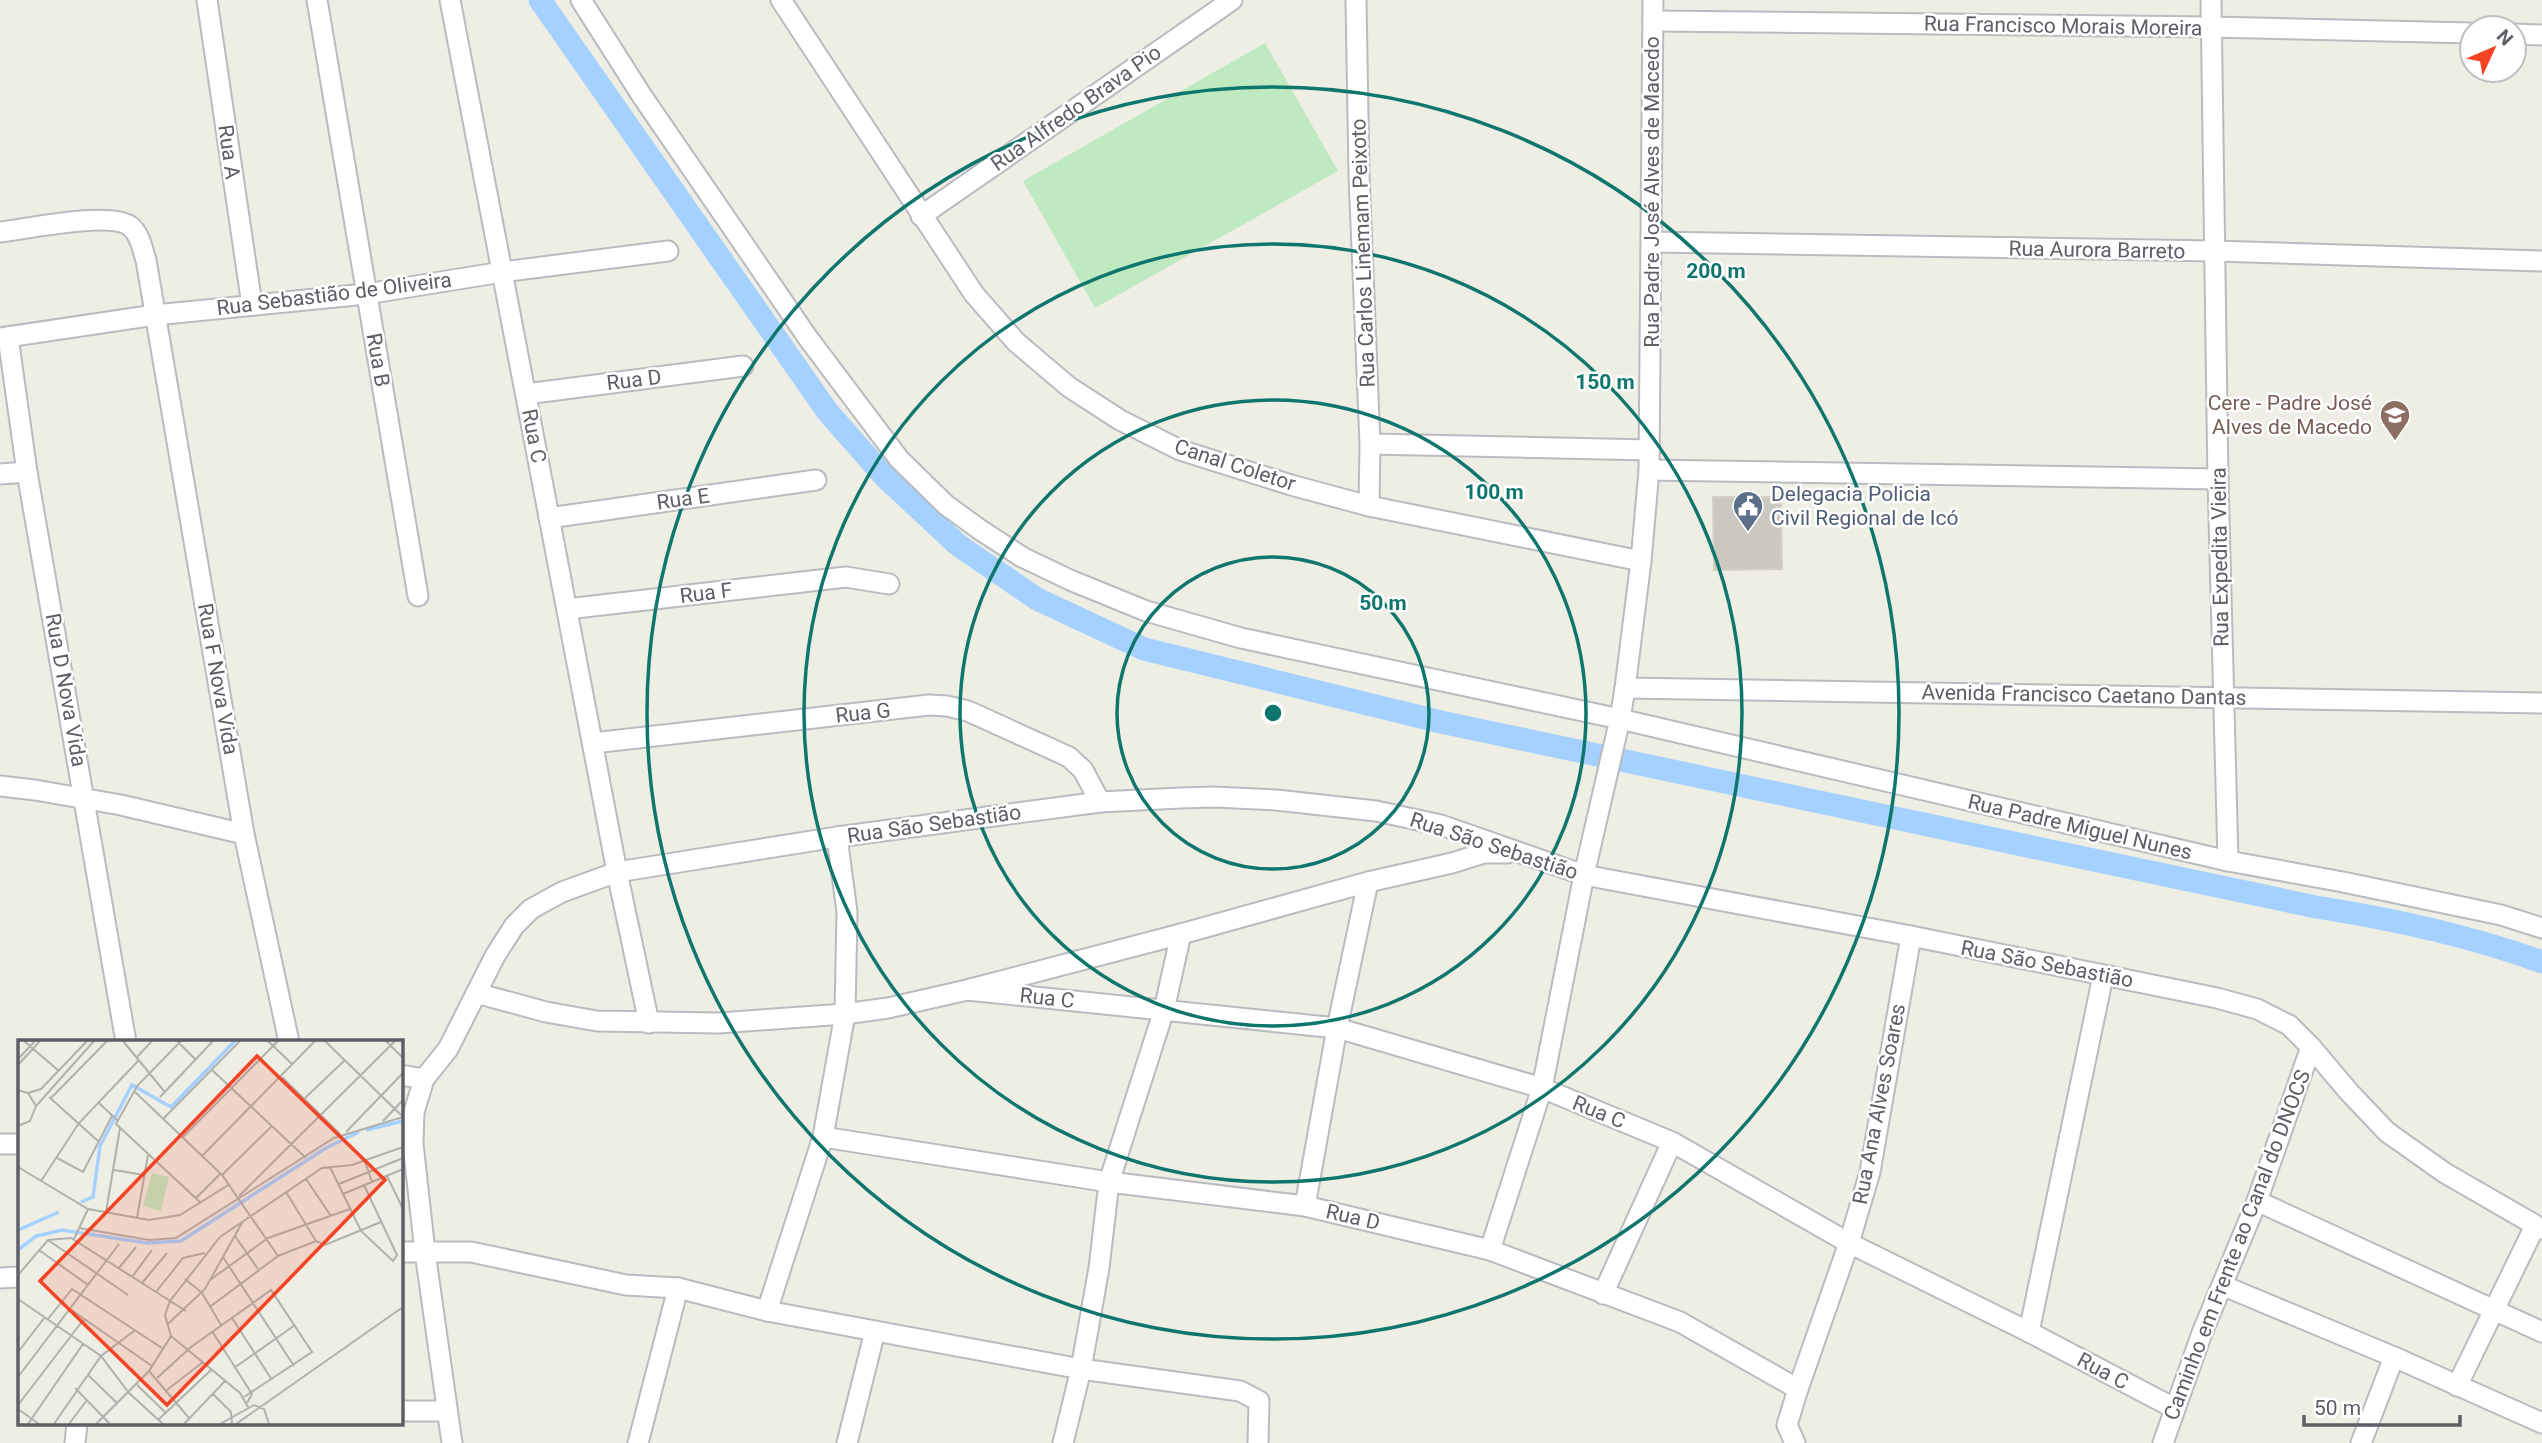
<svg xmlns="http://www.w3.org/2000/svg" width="2542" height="1443" font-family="Roboto,sans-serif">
	<rect width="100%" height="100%" fill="#efeee4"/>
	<path fill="#bfe9c1" d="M 1265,43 L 1338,171 L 1095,308 L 1023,181 Z"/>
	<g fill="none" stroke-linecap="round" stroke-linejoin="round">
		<path stroke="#a4d1ff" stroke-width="23" d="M 540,0 L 827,411 L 884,476 L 958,545 L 1037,599 L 1144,649 L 1441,722 L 2316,907 C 2393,919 2468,935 2542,962"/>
	</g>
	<path fill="#cac8c1" stroke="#d5d0c2" stroke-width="2" d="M 1713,497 L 1781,497 L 1782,569 L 1714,570 Z"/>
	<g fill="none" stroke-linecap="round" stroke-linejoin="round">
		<g stroke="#b9bbc1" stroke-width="23">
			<g id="street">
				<path d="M 207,0 L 252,305"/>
				<path d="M 317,0 L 418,596"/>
				<path d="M 450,0 L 617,872 L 649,1023"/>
				<path d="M 581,0 L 642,96 L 808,338 L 899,459 L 946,505 L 979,529 L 1022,557 L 1070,580 L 1146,611 L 1241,638 L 1620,719 L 2228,861 L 2343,882 L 2501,915 L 2542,928"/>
				<path d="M 781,0 L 974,294 L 1016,342 L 1069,387 L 1120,420 L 1180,450 L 1291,485 L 1369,506 L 1641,561"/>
				<path d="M 1356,0 L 1359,175 L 1370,444 L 1369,506"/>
				<path d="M 2211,0 L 2218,479 L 2228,861"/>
				<path d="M 1653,21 L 2211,27 L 2472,33"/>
				<path d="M 2514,34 L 2542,35"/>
				<path d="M 921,216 L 1232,0"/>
				<path d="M 0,232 C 27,229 109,211 130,226 C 140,234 142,248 146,260 L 244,834 L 289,1042"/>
				<path d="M 1652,242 L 2215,251 L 2542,261"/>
				<path d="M 8,337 L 27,472 L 126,1042"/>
				<path d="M 0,338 L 155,315 L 366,294 L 502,272 L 668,251"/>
				<path d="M 526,394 L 743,366"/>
				<path d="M 1370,444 L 1650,450"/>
				<path d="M 1649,470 L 2218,479"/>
				<path d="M 0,474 L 27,472"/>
				<path d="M 549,518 L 816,480"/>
				<path d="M 567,609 L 846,577 L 889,584"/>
				<path d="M 1625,688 L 2542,703"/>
				<path d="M 593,743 L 929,705 L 947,706 L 968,711 L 1069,757 L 1083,770 L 1100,802"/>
				<path d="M 0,786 L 35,790 L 121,805 L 244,834"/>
				<path d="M 967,990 L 1337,1028 L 1542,1088 L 1672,1142 L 1849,1243 L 2029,1332 L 2174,1408"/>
				<path d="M 476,993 L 546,1012 L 597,1021 L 718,1023 L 845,1014 L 888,1008 L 967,990 L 1181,934 L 1368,882 L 1452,863 L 1484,853 L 1507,853"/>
				<path d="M 401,1075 L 424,1079 L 448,1049 L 495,956 L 514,926 L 531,909 L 562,892 L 617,872 L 837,837 L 1100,802 L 1180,798 L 1214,797 L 1276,800 L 1376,811 L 1441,825 L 1584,875 L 1911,936 L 2217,998 L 2257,1009 L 2289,1025 L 2311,1047 L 2349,1092 L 2387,1132 L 2445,1173 L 2542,1229"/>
				<path d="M 424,1079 L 414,1112 L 413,1144 L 425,1252 L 452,1443"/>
				<path d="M 823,1137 L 1109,1182 L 1305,1206 L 1490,1250 L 1680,1322 L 1798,1389 L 1787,1425 L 1795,1443"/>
				<path d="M 0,1144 L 19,1144"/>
				<path d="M 2257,1201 L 2542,1332"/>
				<path d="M 1305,1206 L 1337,1028 L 1368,882"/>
				<path d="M 1490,1250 L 1542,1088 L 1584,875 L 1620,719 L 1625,688 L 1641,561 L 1649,470 L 1653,0"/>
				<path d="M 401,1252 L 471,1252 L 626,1285 L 678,1288 L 767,1311 L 1081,1369 L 1240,1391 L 1259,1401 L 1258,1443"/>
				<path d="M 0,1278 L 19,1277"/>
				<path d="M 2224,1286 L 2394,1357 L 2542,1423"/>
				<path d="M 1603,1294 L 1672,1142"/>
				<path d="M 767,1311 L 823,1137 L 845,1014 L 847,912 L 837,837"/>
				<path d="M 2029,1332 L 2103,976"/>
				<path d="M 2457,1386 L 2535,1226"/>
				<path d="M 1798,1389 L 1849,1243 L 1870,1172 L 1911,936"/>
				<path d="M 401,1411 L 447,1411"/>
				<path d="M 75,1443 L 77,1424"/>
				<path d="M 638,1443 L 678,1288"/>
				<path d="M 847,1443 L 875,1331"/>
				<path d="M 1063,1443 L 1081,1369 L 1099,1268 L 1109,1182 L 1164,1010 L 1181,934"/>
				<path d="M 2163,1443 L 2202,1333 L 2257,1201 L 2311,1047"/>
				<path d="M 2361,1443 L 2394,1357"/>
			</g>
		</g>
		<use href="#street" stroke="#fff" stroke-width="19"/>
	</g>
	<g fill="none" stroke="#0f766e" stroke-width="3.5">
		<circle cx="1273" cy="713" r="156"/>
		<circle cx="1273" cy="713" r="313"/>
		<circle cx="1273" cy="713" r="469"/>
		<circle cx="1273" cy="713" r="626"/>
	</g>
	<defs>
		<g id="school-pin" transform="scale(1.575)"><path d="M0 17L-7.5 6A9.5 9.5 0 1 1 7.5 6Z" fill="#8d6e63" stroke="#fff"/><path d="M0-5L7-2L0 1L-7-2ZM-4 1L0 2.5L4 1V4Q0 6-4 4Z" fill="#fff"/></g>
		<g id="civic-pin" transform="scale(1.575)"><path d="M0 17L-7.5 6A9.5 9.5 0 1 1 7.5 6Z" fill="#5c6f8a" stroke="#fff"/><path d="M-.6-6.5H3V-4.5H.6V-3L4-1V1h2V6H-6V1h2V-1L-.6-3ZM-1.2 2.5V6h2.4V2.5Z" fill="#fff"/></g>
	</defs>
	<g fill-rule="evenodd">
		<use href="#school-pin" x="2395" y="415"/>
		<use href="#civic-pin" x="1748" y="506"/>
	</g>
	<g text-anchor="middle" stroke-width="5" stroke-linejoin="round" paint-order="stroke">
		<g font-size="21" fill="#5c5f65" stroke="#fff">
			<text transform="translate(2063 26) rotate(1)" y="7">Rua Francisco Morais Moreira</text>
			<text transform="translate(1076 108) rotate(-35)" y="7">Rua Alfredo Brava Pio</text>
			<text transform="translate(229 152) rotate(82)" y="7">Rua A</text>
			<text transform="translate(1652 192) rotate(-90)" y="7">Rua Padre José Alves de Macedo</text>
			<text transform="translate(2097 250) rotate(1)" y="7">Rua Aurora Barreto</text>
			<text transform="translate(1363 253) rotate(-92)" y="7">Rua Carlos Linemam Peixoto</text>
			<text transform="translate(334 294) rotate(-7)" y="7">Rua Sebastião de Oliveira</text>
			<text transform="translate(378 360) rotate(80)" y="7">Rua B</text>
			<text transform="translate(634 380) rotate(-7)" y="7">Rua D</text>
			<text transform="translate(534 436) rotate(79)" y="7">Rua C</text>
			<text transform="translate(1235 465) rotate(18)" y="7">Canal Coletor</text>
			<text transform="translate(683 499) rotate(-8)" y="7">Rua E</text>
			<text transform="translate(2220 557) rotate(-91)" y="7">Rua Expedita Vieira</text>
			<text transform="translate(706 593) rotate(-7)" y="7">Rua F</text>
			<text transform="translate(218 679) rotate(80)" y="7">Rua F Nova Vida</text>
			<text transform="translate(66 690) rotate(80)" y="7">Rua D Nova Vida</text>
			<text transform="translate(2084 695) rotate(1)" y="7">Avenida Francisco Caetano Dantas</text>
			<text transform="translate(863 713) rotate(-6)" y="7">Rua G</text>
			<text transform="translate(934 824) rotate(-8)" y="7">Rua São Sebastião</text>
			<text transform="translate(2080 827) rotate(13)" y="7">Rua Padre Miguel Nunes</text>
			<text transform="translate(1494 846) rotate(18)" y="7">Rua São Sebastião</text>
			<text transform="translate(2047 964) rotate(11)" y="7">Rua São Sebastião</text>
			<text transform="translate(1047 998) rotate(6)" y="7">Rua C</text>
			<text transform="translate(1879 1104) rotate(-79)" y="7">Rua Ana Alves Soares</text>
			<text transform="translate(1599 1112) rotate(22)" y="7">Rua C</text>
			<text transform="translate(1353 1217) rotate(13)" y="7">Rua D</text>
			<text transform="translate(2237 1245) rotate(-69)" y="7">Caminho em Frente ao Canal do DNOCS</text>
			<text transform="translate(2103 1371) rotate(28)" y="7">Rua C</text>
		</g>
		<g font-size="21" fill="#785e54" stroke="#fff" text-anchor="end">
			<text x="2372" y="410">Cere - Padre José<tspan x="2372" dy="24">Alves de Macedo</tspan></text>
		</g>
		<g font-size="21" fill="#4e5e75" stroke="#fff" text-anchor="start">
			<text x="1771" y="501">Delegacia Policia<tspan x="1771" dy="24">Civil Regional de Icó</tspan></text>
		</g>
	</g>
	<g transform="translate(18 1040)">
		<rect width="385" height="385" fill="#efeee4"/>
		<path d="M 134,133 L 151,137 L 143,171 L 125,166 Z" fill="#bfe9c1"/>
		<path fill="none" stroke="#a4d1ff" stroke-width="3.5" d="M 348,90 L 385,81M 63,162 L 75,157 L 82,106 L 114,45 L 153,67 L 217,1M 0,190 L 41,172M 0,210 L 18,196 L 44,190 L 129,203 L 163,201 L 308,108 L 341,92"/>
		<path fill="none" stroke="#b0b1ad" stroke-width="2" d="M 6,1 L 41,31M 105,1 L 146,51M 159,1 L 177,19M 163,1 L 119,46 L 98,84 L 183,163M 250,1 L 275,25M 307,1 L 385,77M 368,1 L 385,18M 119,17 L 134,1M 0,19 L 17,1M 0,25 L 22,1M 194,30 L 288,118M 264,37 L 322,94M 0,50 L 10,53 L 18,66 L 12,81 L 0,86M 116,51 L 204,135 L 260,216M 10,53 L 23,49 L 69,1M 31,57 L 80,101M 142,57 L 195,1M 33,58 L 89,1M 287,58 L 326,21M 80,62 L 100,81M 18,66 L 76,1M 146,78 L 222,1M 365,81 L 385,60M 328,92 L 385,33M 165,97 L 260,1M 184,116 L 297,1M 39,118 L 65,132 L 94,76M 347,122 L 354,142M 0,127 L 70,169 L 131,180 L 162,175 L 212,144M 312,127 L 343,191 L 375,221 L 379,215 L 346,145M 96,130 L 126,135M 204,135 L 254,86M 369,136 L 385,169M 288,139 L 313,176M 23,141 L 61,83 L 121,20M 321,144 L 385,118M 268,152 L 298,201M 325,154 L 385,129M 221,156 L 377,1M 178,158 L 202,134M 88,172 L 102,88M 119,178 L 130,115M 61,188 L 131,200 L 158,198 L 316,98 L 385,77M 217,196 L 240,229M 56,199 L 70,169M 30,200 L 110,255M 21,210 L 70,245M 205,217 L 276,326M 101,228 L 118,207M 0,235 L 30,200 L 53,198 L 168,271M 114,237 L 134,210M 167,239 L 184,253 L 203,285M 192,240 L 250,198 L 332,169M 124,243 L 149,213M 138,252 L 165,218 L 187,213M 0,259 L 83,316 L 111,353 L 145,384M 193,266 L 260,216 L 298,201 L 307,205 L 363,182M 52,269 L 134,326M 214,278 L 254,340M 30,279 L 54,249 L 144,308M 150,284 L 187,249 L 225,181M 194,291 L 234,354 L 229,363M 153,296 L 222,353 L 230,367M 0,312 L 27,277M 216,328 L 277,285M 131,331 L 171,378M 69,334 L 100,364M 0,337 L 101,204M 139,338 L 173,307 L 253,250 L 294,312 L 226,357M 119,345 L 147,372M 57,348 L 92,384M 149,350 L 185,322M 195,354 L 213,372 L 214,384M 0,365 L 66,279M 0,369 L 21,384M 140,380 L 194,329M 10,384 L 65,304M 36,384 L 83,316 L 116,291M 51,384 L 69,360M 78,384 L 131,331 L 153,296 L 147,275 L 152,261 L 202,197 L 304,128 L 334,125 L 385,107M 166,384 L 207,341M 202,384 L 236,365 L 246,369 L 251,384M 218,384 L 385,267"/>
		<path fill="#f44325" fill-opacity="0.15" stroke="#f44325" stroke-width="3.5" d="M 239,16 L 367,140 L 149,365 L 22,241 Z"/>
		<rect width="385" height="385" fill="none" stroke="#5c5f65" stroke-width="3.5"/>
	</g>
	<circle cx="1273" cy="713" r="10" fill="#0f766e" stroke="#fff" stroke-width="3.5"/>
	<g font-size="21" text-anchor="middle" font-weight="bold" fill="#0f766e" stroke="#fff" stroke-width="5" stroke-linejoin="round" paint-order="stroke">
		<text x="1716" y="278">200 m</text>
		<text x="1605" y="389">150 m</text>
		<text x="1494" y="499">100 m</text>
		<text x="1383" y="610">50 m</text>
	</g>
	<g transform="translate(2493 49) rotate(46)"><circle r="33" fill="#ffffff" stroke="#bebfc1" stroke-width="2"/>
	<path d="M0-5L12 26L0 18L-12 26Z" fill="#f44325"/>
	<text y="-10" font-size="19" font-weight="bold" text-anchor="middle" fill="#5c5f65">N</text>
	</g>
	<path d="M2304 1415v10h156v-10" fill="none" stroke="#5c5f65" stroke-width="3.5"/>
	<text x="2314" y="1415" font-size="21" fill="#5c5f65" stroke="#ffffff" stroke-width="5" paint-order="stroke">50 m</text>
</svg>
